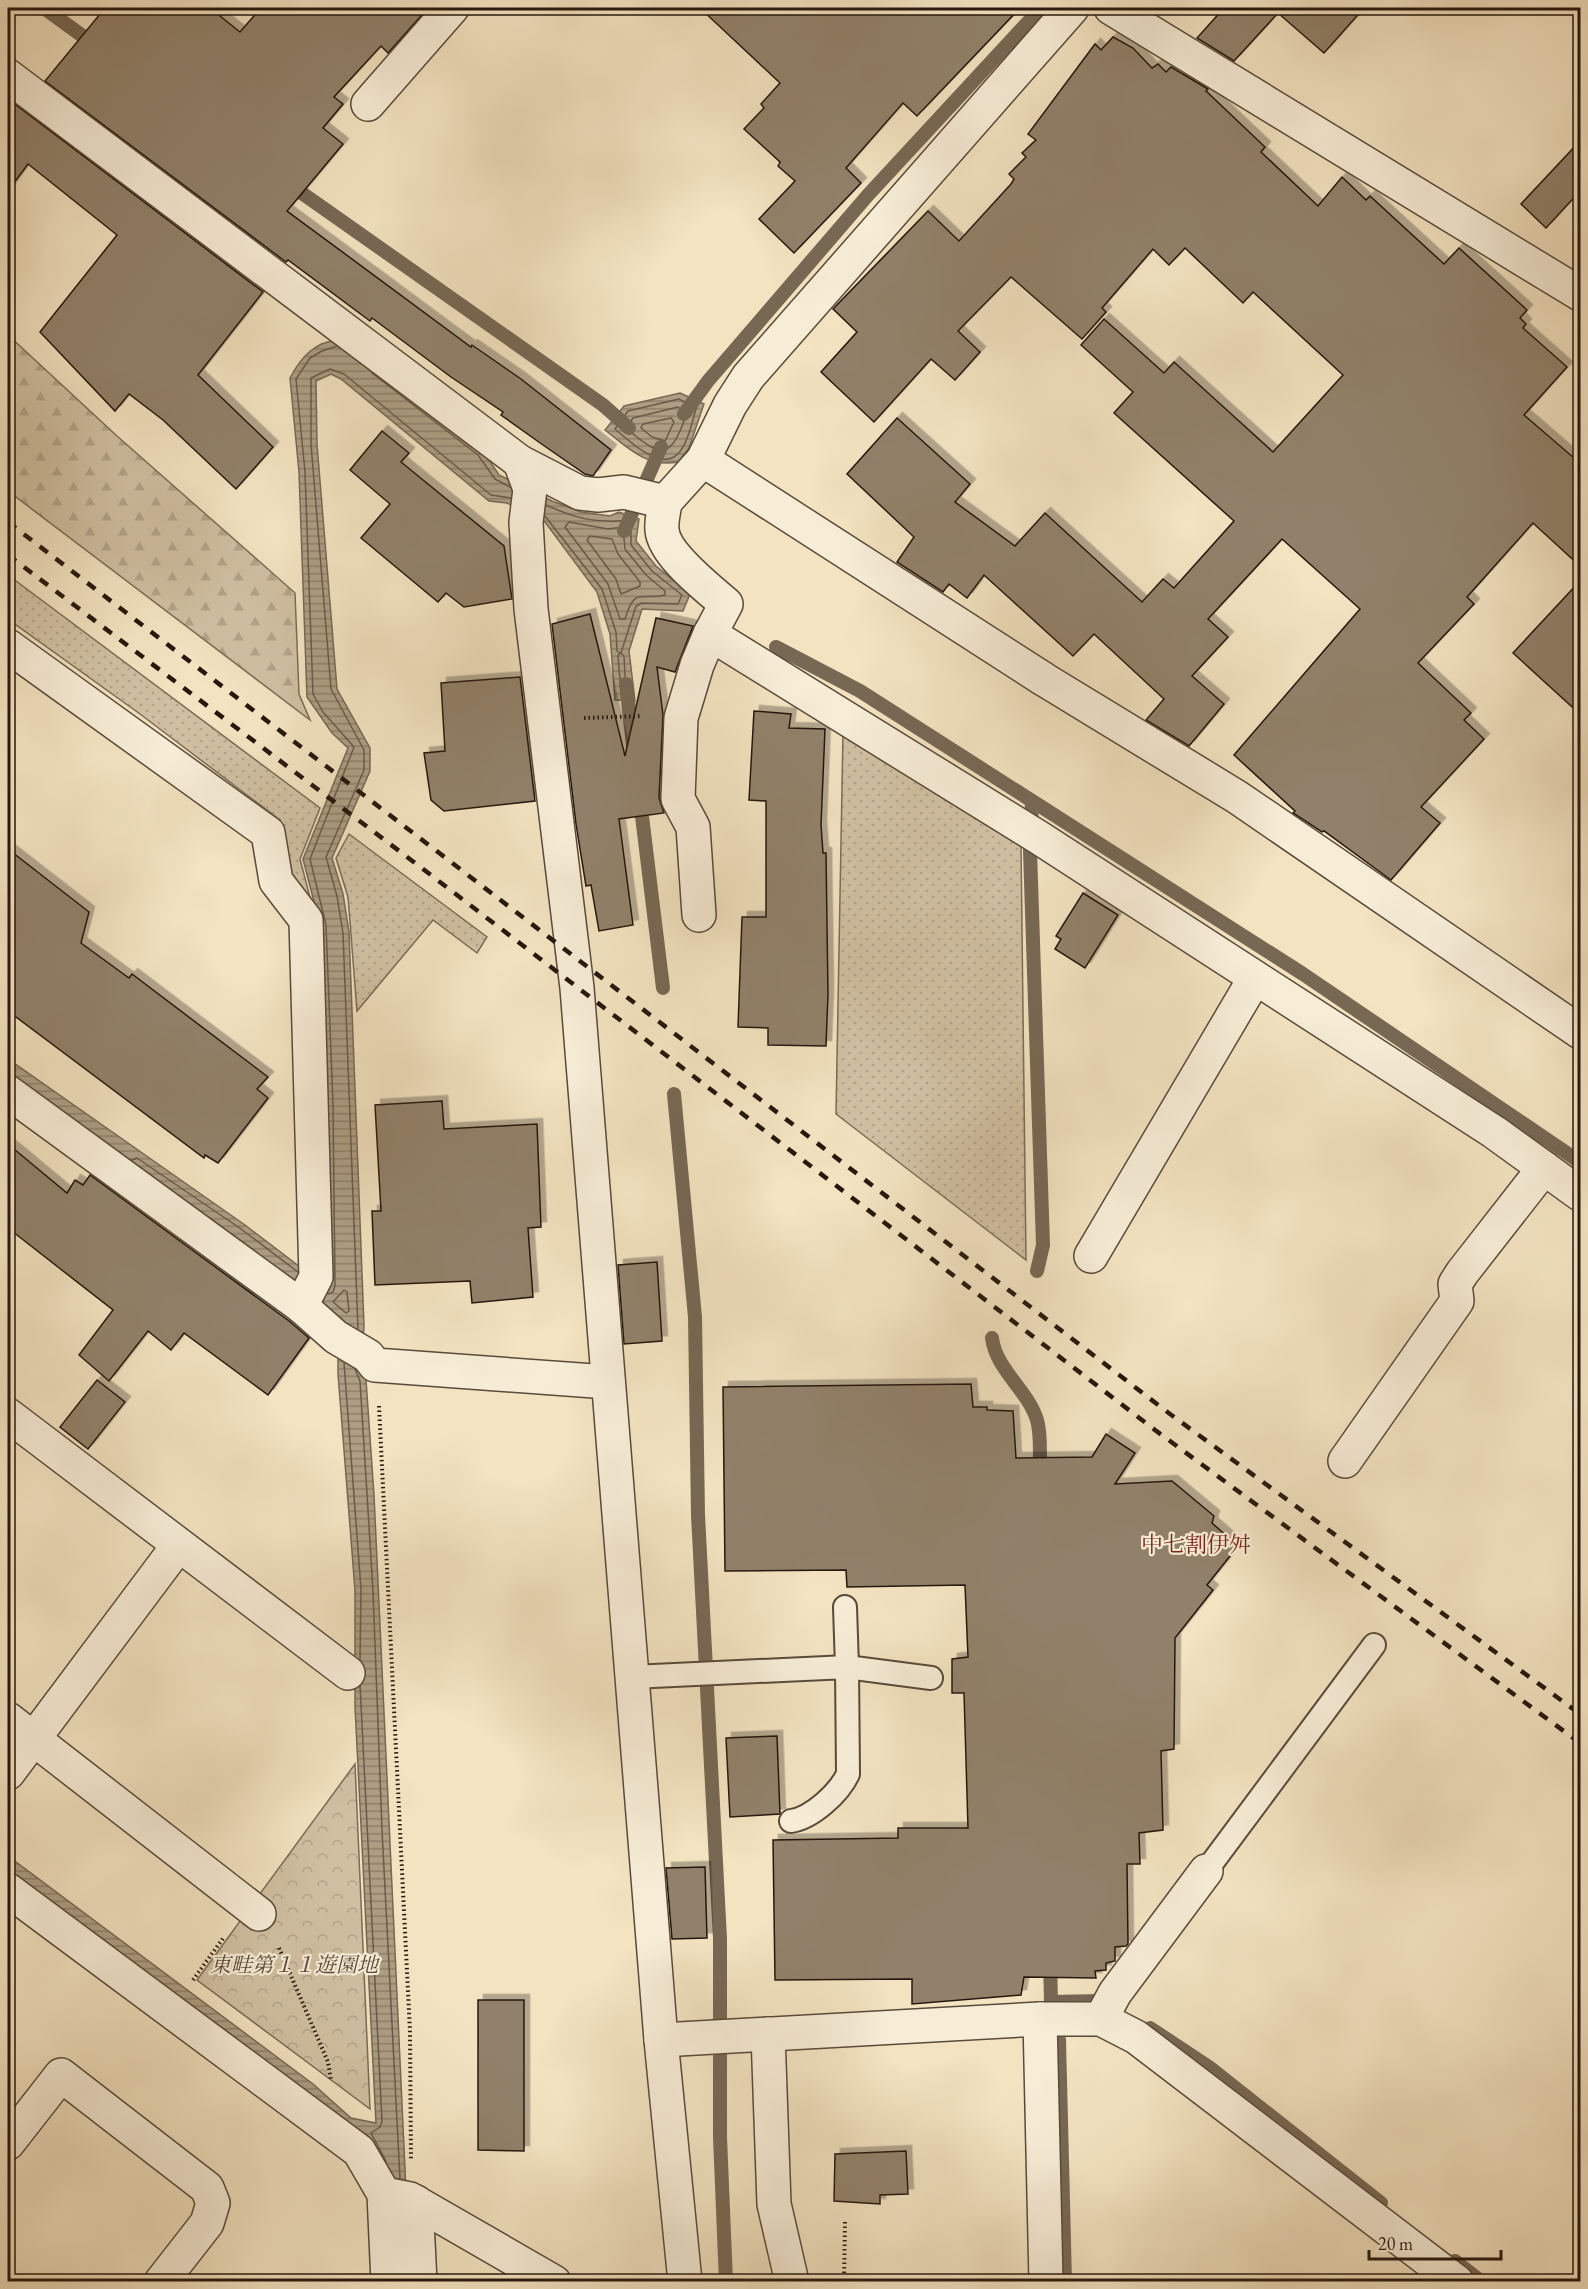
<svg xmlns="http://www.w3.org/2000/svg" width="1588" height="2289" font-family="'EB Garamond','Noto Serif JP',serif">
	<defs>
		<pattern id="grass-dots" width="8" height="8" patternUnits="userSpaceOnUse" patternTransform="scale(1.5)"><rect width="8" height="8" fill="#d0c0a2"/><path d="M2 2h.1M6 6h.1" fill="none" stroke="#b2a48a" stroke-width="1.8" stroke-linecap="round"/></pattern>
		<pattern id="forest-firs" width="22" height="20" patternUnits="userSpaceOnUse" patternTransform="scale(1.5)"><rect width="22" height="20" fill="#d0c0a2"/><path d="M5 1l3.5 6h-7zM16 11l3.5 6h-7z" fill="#b2a48a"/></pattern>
		<pattern id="park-crowns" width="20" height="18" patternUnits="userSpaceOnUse" patternTransform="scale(1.5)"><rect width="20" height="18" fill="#d0c0a2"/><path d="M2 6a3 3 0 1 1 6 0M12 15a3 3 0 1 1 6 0" fill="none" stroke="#b2a48a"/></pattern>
		<pattern id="water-rules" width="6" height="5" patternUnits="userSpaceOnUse" patternTransform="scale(1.5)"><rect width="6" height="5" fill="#ad9e84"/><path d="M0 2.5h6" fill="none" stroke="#8d806a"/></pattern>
		<filter id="shadow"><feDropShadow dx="5.5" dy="-5.5" stdDeviation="0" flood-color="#0004"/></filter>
	</defs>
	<rect width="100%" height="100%" fill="#f3e3c1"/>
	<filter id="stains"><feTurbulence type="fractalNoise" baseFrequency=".00333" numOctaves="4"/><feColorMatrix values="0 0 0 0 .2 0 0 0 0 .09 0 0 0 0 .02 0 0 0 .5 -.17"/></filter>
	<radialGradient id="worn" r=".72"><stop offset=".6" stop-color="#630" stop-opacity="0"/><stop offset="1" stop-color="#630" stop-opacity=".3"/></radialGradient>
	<g fill="url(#grass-dots)" stroke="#7b6c58" stroke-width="1.5">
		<path d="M 8,575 L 320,808 L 300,859 L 314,913 L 295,886 L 280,820 L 140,714 L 8,619 Z"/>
		<path d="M 843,733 L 1021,846 L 1026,1260 L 836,1114 Z"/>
		<path d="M 349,834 L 487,937 L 477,953 L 433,920 L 357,1011 L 348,897 L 336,858 Z"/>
	</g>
	<path fill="url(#forest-firs)" stroke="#7b6c58" stroke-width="1.5" d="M 8,335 L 117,436 L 295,593 L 299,694 L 310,720 L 8,491 Z"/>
	<path fill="url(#park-crowns)" stroke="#7b6c58" stroke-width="1.5" d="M 355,1764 L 370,2109 L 197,1980 Z"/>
	<g fill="url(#water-rules)" stroke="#776854" stroke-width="1.5">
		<path d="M 340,340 L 483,451 L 499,475 L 552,501 L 581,512 L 610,516 L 619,512 L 639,519 L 636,541 L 656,566 L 690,594 L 683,611 L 642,609 L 629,651 L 635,701 L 615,700 L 610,634 L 597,592 L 545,522 L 507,503 L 489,501 L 341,379 L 331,374 L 316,381 L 317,444 L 337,689 L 370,748 L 370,771 L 332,858 L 343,894 L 349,932 L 364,1326 L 361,1368 L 366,1380 L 374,1495 L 407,2213 L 386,2174 L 8,1874 L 8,1856 L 313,2084 L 351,2118 L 376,2123 L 355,1707 L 355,1590 L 338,1374 L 338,1327 L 8,1079 L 8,1059 L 245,1225 L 329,1289 L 327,1105 L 320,925 L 303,859 L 348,748 L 332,733 L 307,697 L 299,472 L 290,378 C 301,357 315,341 340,340 Z"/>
		<path d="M 680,393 L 704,404 L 689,448 L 678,462 C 647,468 628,448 605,430 L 624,406 Z"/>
	</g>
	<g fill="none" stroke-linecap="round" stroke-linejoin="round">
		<g stroke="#6a5a48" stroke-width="1.5">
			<path d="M 372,373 L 478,455 L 495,479 L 510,487"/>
			<path d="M 679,399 L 696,409 C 692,422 687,449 674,457 C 656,467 628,440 615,429 L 628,411 Z"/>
			<path d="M 678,407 L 687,413 C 671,458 664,461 626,428 L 633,418 Z"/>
			<path d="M 671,418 L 674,422 L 665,441 L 652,437 L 641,428 L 643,424 Z"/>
			<path d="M 545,516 L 602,589 L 616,632 L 617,651 L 620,653 L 618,656 L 621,692 L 626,694 L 624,656 L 621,653 L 636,606 L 642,603 L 678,604 L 682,595 L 652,571 L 631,545 L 631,522 C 621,519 617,522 607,521 C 585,521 566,514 546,505"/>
			<path d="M 569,522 L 608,529 L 623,527 L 625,549 L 646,575 L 665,591 L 665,595 C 640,601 635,586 625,619 L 620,619 L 608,584 L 565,527 Z"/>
			<path d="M 590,536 L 612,539 L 618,554 L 640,582 L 640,586 L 621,594 L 616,579 L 587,540 Z"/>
			<path d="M 132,1160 L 137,1158 L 241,1229 L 298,1272"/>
			<path d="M 344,1290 L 347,1292 L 349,1311 L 346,1313 L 333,1302 Z"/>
			<path d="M 328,1294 L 333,1292 L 335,1286 L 333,1104 L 326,925 L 310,859 L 354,747 L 323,712 L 313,694 L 305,472 L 296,379 L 310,358 L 322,351 L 337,346"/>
			<path d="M 358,1329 L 343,933 L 337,896 L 326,857 L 364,770 L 364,750 L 331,689 L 311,444 L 311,378 L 330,369 L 344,374 L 491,495 L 511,498"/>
			<path d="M 344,1363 L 361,1589 L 360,1660"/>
			<path d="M 355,1369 L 360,1381 L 373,1591 L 382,1830 L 400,2179"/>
			<path d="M 360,1685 L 382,2121 L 380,2127 L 371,2133 L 386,2161"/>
		</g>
		<g stroke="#776854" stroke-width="14">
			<path d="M 44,8 L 95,45"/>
			<path d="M 289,184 L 603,405 L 629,428"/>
			<path d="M 684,414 L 708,381 L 868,195 L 1041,8"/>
			<path d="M 624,531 L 661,447"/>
			<path d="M 776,647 L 860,691 L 1303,974 L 1580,1162"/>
			<path d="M 626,684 L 633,745"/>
			<path d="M 640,800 L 663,988"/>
			<path d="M 1032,802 L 1030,851 L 1043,1245 L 1037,1271"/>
			<path d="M 674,1094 L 695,1317 L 698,1515 L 720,1939 L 720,2137 L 726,2282"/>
			<path d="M 992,1338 C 996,1370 1028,1390 1037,1420 C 1042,1437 1039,1458 1040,1476"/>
			<path d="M 1050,1961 L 1051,2002 L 1059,2040 L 1065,2282"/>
			<path d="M 1051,2002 L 1102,2001 L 1107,2004"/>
			<path d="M 1150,2028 L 1209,2067 L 1381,2203"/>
			<path d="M 1455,2261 L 1482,2282"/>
		</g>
	</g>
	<g fill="#91816b" stroke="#26170d" stroke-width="1.5" filter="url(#shadow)">
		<path d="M 105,8 L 210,8 L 240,32 L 261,8 L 428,8 L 388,53 L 381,46 L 334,97 L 343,104 L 323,128 L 343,144 L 287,211 L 471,347 L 472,345 L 521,379 L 611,450 L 593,476 L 585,474 L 543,445 L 501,415 L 503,412 L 451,377 L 372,318 L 370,321 L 288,260 L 286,262 L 45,81 Z"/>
		<path d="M 700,8 L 1020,8 L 917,116 L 903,103 L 846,168 L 861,183 L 794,253 L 759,219 L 795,181 L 778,166 L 780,162 L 744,129 L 764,108 L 761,104 L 780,83 Z"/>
		<path d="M 1224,8 L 1364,8 L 1324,53 L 1278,13 L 1234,61 L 1197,38 Z"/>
		<path d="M 1113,37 L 1133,48 L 1152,68 L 1158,64 L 1166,72 L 1171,67 L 1208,89 L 1206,91 L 1265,147 L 1261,152 L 1318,206 L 1342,177 L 1366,200 L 1370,196 L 1444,264 L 1459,248 L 1527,310 L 1520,318 L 1526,324 L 1523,328 L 1567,367 L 1524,415 L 1581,464 L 1581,567 L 1533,523 L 1467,597 L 1474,604 L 1418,663 L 1471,713 L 1464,720 L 1484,739 L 1421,807 L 1440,823 L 1391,880 L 1324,831 L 1322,832 L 1293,813 L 1295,811 L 1234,755 L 1360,609 L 1282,539 L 1208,619 L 1228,637 L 1192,676 L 1224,704 L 1189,746 L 1146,720 L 1164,699 L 1094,634 L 1073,656 L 984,575 L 967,598 L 949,584 L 943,592 L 897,562 L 914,537 L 847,474 L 897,418 L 970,484 L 955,502 L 1015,546 L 1045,513 L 1142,602 L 1163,579 L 1174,588 L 1234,521 L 1114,413 L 1133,392 L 1081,345 L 1104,319 L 1164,373 L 1174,362 L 1273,452 L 1343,375 L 1253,292 L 1243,303 L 1185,248 L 1169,265 L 1153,249 L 1102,308 L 1106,312 L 1082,339 L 1011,277 L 958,331 L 980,352 L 955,380 L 931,359 L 874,422 L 821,372 L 857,332 L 833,309 L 928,211 L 959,241 L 1011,184 L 1014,179 L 1009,174 L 1026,157 L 1022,153 L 1036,140 L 1028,134 L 1095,44 L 1101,50 Z"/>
		<path d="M 8,99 L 263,292 L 198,375 L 273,447 L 236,489 L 163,420 L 129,394 L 115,411 L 40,332 L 117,235 L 28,164 L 8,191 Z"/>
		<path d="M 1581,140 L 1581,190 L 1546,228 L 1521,204 Z"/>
		<path d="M 382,431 L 409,453 L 401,462 L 504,546 L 512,599 L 464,607 L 446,593 L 438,602 L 361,538 L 390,504 L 350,470 Z"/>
		<path d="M 1581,580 L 1581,715 L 1513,653 Z"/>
		<path d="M 590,614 L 625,756 L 656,618 L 693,626 L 675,672 L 657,667 L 663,715 L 659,798 L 664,813 L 619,819 L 633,925 L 599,931 L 591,885 L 586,886 L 576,824 L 552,624 Z"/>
		<path d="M 520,677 L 535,801 L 444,811 L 431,800 L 424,753 L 445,751 L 441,683 Z"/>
		<path d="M 754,711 L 791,714 L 789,728 L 825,729 L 821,825 L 823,853 L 826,853 L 828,994 L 826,1046 L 768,1045 L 768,1028 L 738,1027 L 742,917 L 766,917 L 766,801 L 749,800 Z"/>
		<path d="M 8,849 L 89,912 L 81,943 L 129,978 L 132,974 L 268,1077 L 257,1089 L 268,1098 L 218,1163 L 205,1155 L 204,1158 L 8,1011 Z"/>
		<path d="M 1083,893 L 1118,915 L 1085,968 L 1055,949 L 1061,939 L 1056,936 Z"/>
		<path d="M 442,1101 L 444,1129 L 537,1124 L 541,1227 L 528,1228 L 533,1297 L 472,1303 L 470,1281 L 375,1285 L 372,1211 L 381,1211 L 375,1105 Z"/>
		<path d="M 8,1144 L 67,1193 L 75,1180 L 83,1185 L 90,1175 L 289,1321 L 309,1338 L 268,1395 L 184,1333 L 171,1350 L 148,1331 L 109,1381 L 79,1355 L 113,1310 L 8,1228 Z"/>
		<path d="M 657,1262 L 662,1341 L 624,1344 L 618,1265 Z"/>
		<path d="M 97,1380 L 125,1402 L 88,1449 L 60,1427 Z"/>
		<path d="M 971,1384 L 973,1407 L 987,1407 L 987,1410 L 1013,1411 L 1016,1458 L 1092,1457 L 1106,1434 L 1135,1453 L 1115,1484 L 1172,1481 L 1214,1516 L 1212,1523 L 1238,1546 L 1207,1585 L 1213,1590 L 1175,1638 L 1174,1749 L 1161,1751 L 1163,1830 L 1139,1833 L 1140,1864 L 1127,1864 L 1128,1944 L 1126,1946 L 1115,1947 L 1115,1961 L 1106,1963 L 1106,1970 L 1095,1971 L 1096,1978 L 1024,1977 L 1021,1995 L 912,2004 L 912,1979 L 775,1980 L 773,1840 L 898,1838 L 898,1828 L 968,1828 L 964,1693 L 952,1693 L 952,1659 L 968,1657 L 965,1585 L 847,1587 L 846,1570 L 725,1571 L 723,1387 Z"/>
		<path d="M 777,1736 L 780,1814 L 730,1817 L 726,1738 Z"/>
		<path d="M 705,1867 L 707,1938 L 672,1939 L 666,1868 Z"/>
		<path d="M 478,2000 L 524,2000 L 524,2151 L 478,2150 Z"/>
		<path d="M 906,2151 L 908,2194 L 880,2195 L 880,2204 L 834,2201 L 835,2154 Z"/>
	</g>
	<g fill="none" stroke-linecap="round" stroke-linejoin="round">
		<g stroke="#594a3a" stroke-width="26">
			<g id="service">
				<path d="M 845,1607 L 847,1667 L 931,1678"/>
				<path d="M 632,1677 L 847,1667 L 848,1774 C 839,1793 812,1818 791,1821"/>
				<path d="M 1206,1871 L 1374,1645"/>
			</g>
		</g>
		<g stroke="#594a3a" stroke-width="36">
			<g id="minor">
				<path d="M 1111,8 L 1580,294"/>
				<path d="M 8,76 L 520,462"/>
				<path d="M 368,104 L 452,8"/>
				<path d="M 703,460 L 1045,680 L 1237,797 L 1580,1032"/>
				<path d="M 665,502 C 664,511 661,521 662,530 C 664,555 708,588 726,604 L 710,634 L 1038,837 L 1494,1132 L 1580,1194"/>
				<path d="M 8,646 L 268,833 L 276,881 L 306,920 L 316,1277 L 301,1306"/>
				<path d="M 699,915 L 693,827 L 678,799 L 681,718 L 697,665 L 710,634"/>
				<path d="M 8,1092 L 301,1306 L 336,1337 L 368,1356 L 375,1365 L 608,1382"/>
				<path d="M 1091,1256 L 1255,978"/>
				<path d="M 8,1415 L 348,1673"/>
				<path d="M 1345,1461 L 1457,1301 L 1455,1284 L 1462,1273 L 1544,1168"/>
				<path d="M 8,1719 L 259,1914"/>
				<path d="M 8,1773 L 178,1546"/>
				<path d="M 8,1890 L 359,2151 L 384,2194 L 388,2282"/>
				<path d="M 1040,2019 L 1046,2282"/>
				<path d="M 1101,2019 L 1115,1993 L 1206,1871"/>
				<path d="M 768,2034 L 774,2204 L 792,2282"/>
				<path d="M 661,2040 L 1040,2019 L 1101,2019 L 1136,2037 L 1457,2282"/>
				<path d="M 8,2143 L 61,2075 L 207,2188 L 213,2203 L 207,2223 L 161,2282"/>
				<path d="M 384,2194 L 410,2199 L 554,2282"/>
				<path d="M 416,2202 L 420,2282"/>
				<path d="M 685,2282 L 661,2040 L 577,988 L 531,609 L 526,522 L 530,489 L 520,462 L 580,493 L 598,495 L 624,492 L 665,502 L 703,460 L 730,405 L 748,377 L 1072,8"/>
			</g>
		</g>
		<g stroke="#26170d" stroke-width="4" stroke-dasharray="1.5 3" stroke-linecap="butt">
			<path d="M 584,718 L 642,716"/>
			<path d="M 379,1406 L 410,2032 L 411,2160"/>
			<path d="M 279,1948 L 328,2062 L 331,2080"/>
			<path d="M 193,1980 L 224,1937"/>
			<path d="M 844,2282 L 845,2222"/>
		</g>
		<use href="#service" stroke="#f7edd7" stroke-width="22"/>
		<use href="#minor" stroke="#f7edd7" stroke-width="33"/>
		<g stroke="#26170d" stroke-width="4.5" stroke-dasharray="10 10" stroke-linecap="butt">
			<path d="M 8,522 L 1170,1414 L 1580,1714"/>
			<path d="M 8,555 L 423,869 L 1155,1430 L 1580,1743"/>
		</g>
	</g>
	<g text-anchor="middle" stroke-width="4.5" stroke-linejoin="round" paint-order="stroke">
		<g font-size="21" font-style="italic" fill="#594a3a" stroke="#f7edd7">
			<text x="294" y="1972">東畦第１１遊園地</text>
		</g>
		<g font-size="22" fill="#7a1f14" stroke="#f7edd7">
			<text x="1196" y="1552">中七割伊舛</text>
		</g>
	</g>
	<rect width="1588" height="2289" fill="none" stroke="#f3e3c1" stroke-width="30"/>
	<rect x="9" y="9" width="1570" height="2271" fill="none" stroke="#26170d" stroke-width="3"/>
	<rect x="15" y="15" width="1558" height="2259" fill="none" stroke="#26170d" stroke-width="1.5"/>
	<path d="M1369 2250v9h132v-9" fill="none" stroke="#26170d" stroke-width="3"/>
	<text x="1378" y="2250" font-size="18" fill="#26170d" stroke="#f7edd7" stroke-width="4.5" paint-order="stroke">20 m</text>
	<rect width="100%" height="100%" filter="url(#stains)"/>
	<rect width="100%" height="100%" fill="url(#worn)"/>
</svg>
